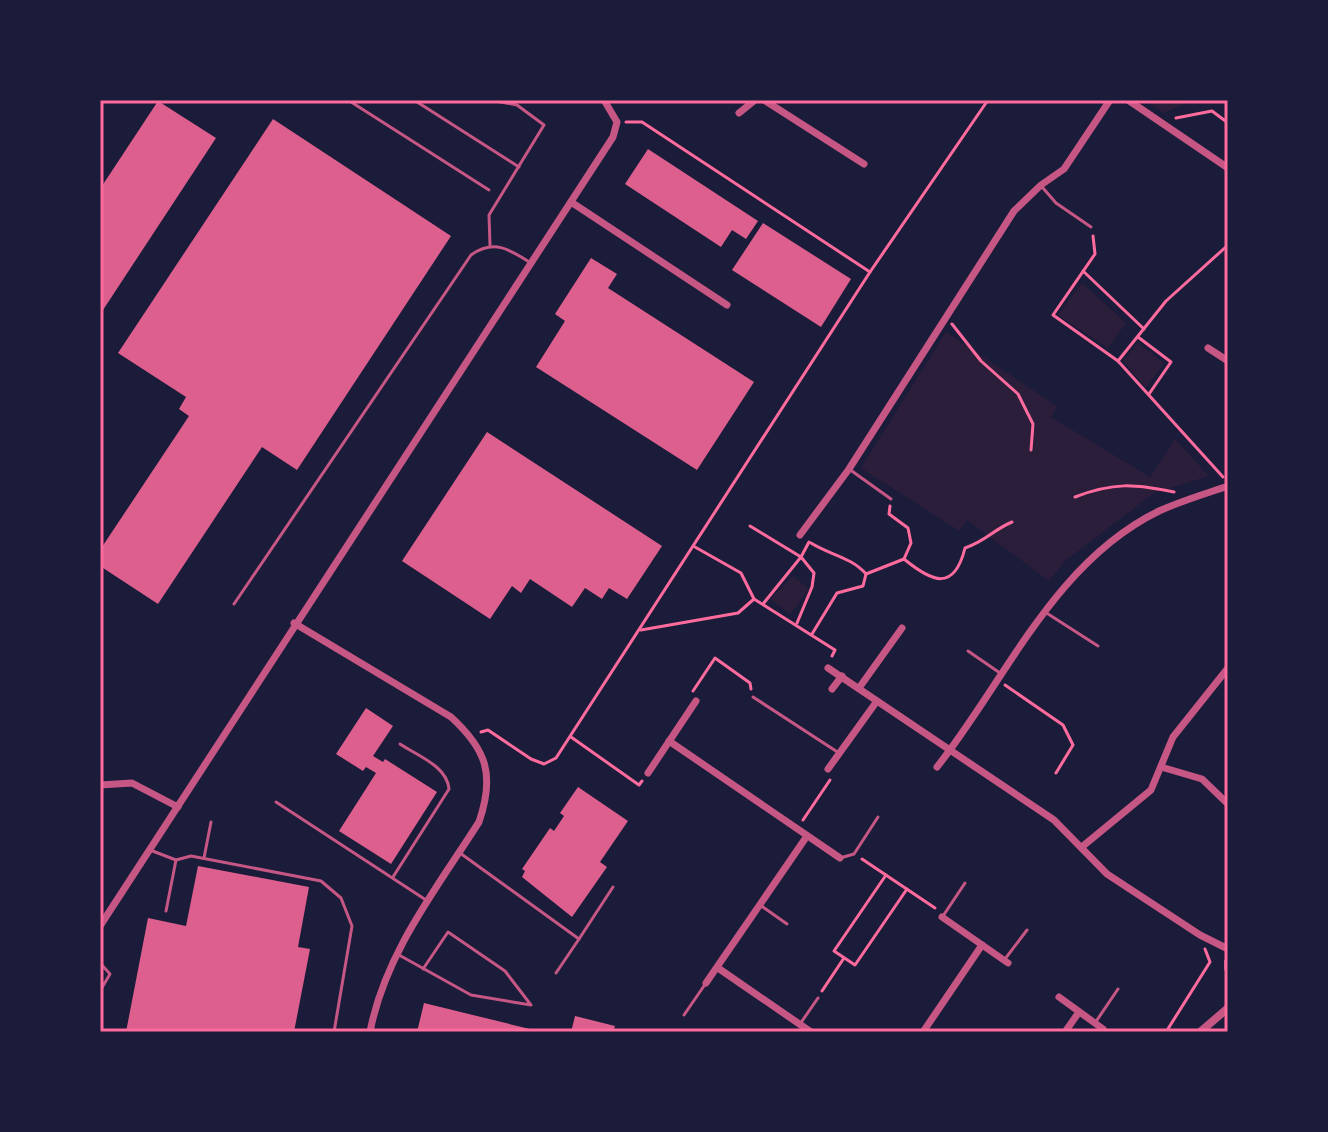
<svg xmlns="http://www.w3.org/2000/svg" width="1328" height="1132" font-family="'Source Serif 4',serif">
	<rect width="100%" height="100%" fill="#1b1b3a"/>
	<g fill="#2a1e3b">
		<path d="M 1145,100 L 1193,100 L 1164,113 Z"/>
		<path d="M 1082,283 L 1126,323 L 1108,348 L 1058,315 Z"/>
		<path d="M 946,332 L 1057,406 L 1051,417 L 1150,477 L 1175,439 L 1209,476 L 1154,493 L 1066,560 L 1049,581 L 967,520 L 959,531 L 861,468 Z"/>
		<path d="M 1138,343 L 1164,363 L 1146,388 L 1123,361 Z"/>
		<path d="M 793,576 L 809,589 L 790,614 L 770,599 Z"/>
	</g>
	<g fill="#dd5f8e">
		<path d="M 158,101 L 216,138 L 103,310 L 100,308 L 100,189 Z"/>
		<path d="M 273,119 L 451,236 L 297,470 L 262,447 L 158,604 L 100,566 L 100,550 L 189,416 L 179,409 L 186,397 L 118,353 Z"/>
		<path d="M 648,149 L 758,221 L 746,239 L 732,230 L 721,247 L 625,184 Z"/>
		<path d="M 763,223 L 851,279 L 821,327 L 732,270 Z"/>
		<path d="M 591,258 L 617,274 L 608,288 L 754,382 L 697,470 L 536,367 L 565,321 L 555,314 Z"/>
		<path d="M 487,432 L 662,546 L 627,599 L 609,588 L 602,599 L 585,588 L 572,607 L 530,579 L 521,593 L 512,586 L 490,619 L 402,561 Z"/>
		<path d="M 366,708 L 393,726 L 373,756 L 383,762 L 385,759 L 437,792 L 391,864 L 339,831 L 376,773 L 366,767 L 363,771 L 336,754 Z"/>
		<path d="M 578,787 L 628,821 L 600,862 L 607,867 L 572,917 L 522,877 L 525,871 L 522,869 L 550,828 L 554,831 L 564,816 L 560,813 Z"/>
		<path d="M 198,866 L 309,887 L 298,947 L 310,949 L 294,1032 L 126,1032 L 148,918 L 186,926 Z"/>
		<path d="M 424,1003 L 538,1031 L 538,1032 L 417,1032 Z"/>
		<path d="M 575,1016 L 615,1026 L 613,1032 L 571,1032 Z"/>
	</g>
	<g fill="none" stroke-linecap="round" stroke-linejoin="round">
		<g stroke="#ff6b9d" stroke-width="3">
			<path d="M 1176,118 L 1212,111 L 1228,123"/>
			<path d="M 626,122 L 642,122 L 870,272"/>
			<path d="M 1093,236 L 1095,254 L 1053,315 L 1118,361 L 1223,477"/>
			<path d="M 1083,271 L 1144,329"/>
			<path d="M 952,324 L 981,361 L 1018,394 L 1033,424 L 1031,450"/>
			<path d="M 1138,337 L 1171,362 L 1149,394"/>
			<path d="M 1118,361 L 1166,301 L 1228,245"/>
			<path d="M 1075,497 C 1114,482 1134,484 1174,492"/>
			<path d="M 890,506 L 889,514 L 908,528 L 911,543 L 904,559"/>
			<path d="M 750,526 L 801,557 L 809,542"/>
			<path d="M 811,543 C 830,555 851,557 866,574"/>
			<path d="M 695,547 L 741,573 L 754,599 L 835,650 L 832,656"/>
			<path d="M 763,604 L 801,557 L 814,573 L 812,587 L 797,623"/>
			<path d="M 641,630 L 738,613 L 754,599"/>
			<path d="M 812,634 L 837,593 L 863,586 L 866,574 L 904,559 C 932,582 954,592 965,548 C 986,541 993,530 1012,522"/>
			<path d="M 1005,685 L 1063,725 L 1073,745 L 1056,773"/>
			<path d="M 693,691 L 715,658 L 750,683 L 751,689"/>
			<path d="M 481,732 L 488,730 L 531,759 L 544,764 L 556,758 L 870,272 L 988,100"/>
			<path d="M 571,737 L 639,785 L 642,781"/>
			<path d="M 803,820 L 830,780"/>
			<path d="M 862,859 L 935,908"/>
			<path d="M 886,875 L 834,951 L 855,965 L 907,889"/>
			<path d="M 822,991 L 844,958"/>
			<path d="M 1166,1032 L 1210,962 L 1205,949"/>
		</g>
		<g stroke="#c65784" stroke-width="3">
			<path d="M 348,100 L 489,190"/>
			<path d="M 414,100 L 519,167"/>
			<path d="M 490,100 L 517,105 L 544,125 L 489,215 L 490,245"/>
			<path d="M 1043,188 L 1056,203 L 1091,227"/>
			<path d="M 849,469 L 891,499"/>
			<path d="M 234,604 L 471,255 C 494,239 509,249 531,263"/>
			<path d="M 1045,612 L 1098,646"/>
			<path d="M 968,651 L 1000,673"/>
			<path d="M 753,697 L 839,753"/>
			<path d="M 276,802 L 426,900"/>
			<path d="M 150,850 L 176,860 L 191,856 L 321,881 L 341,898 L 352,926 L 334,1032"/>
			<path d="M 460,853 L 579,939 L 556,973"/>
			<path d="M 204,858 L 211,822"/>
			<path d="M 840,858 L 854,854 L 878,817"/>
			<path d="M 393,877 L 449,789 C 447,766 418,756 400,744"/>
			<path d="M 760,905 L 787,924"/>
			<path d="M 166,911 L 176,860"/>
			<path d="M 943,916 L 965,883"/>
			<path d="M 579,939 L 613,887"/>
			<path d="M 399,955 L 471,995 L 531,1005 L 505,971 L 448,932 L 423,969"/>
			<path d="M 1005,959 L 1027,930"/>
			<path d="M 100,963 L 110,974 L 100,991"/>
			<path d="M 684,1015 L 706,983"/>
			<path d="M 1095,1023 L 1118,989"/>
			<path d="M 800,1024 L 818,998"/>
		</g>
		<g stroke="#c65784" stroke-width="7">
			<path d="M 764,100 L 864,164"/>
			<path d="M 1128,100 L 1228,168"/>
			<path d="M 739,113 L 755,100"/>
			<path d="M 571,202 L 727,305"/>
			<path d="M 1208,348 L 1228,361"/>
			<path d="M 800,535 L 849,469 L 1014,211 L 1041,185 L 1064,169 L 1110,100"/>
			<path d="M 294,623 L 451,717 C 487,750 495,775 479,822 C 437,888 385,953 370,1032"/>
			<path d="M 828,668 L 1054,820 L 1107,874 L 1200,935 L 1228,949"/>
			<path d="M 859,688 L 902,628"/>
			<path d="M 832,689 L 842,676"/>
			<path d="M 669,741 L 840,858"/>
			<path d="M 937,767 C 1006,680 1054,562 1159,511 C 1181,501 1205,494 1228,486"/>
			<path d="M 1161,767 L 1202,779 L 1228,804"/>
			<path d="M 828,769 L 877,701"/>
			<path d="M 648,773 L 696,701"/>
			<path d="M 100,785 L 132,783 L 178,807"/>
			<path d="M 1083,846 L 1151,790 L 1173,737 L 1228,668"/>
			<path d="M 942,917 L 1008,963"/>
			<path d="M 100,926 L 613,137 L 617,122 L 604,100"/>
			<path d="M 718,968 L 811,1032"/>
			<path d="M 706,983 L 807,836"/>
			<path d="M 1059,997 L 1103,1029"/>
			<path d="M 923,1032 L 982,945"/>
			<path d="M 1065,1032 L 1079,1012"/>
		</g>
		<g stroke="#c65784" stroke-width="8">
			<path d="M 1228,962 L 1228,968"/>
			<path d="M 1200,1032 L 1228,1008"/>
		</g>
	</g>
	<rect width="1328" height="1132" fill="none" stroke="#1b1b3a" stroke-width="204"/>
	<rect x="102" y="102" width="1124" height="928" fill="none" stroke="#ff6b9d" stroke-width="3"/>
</svg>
